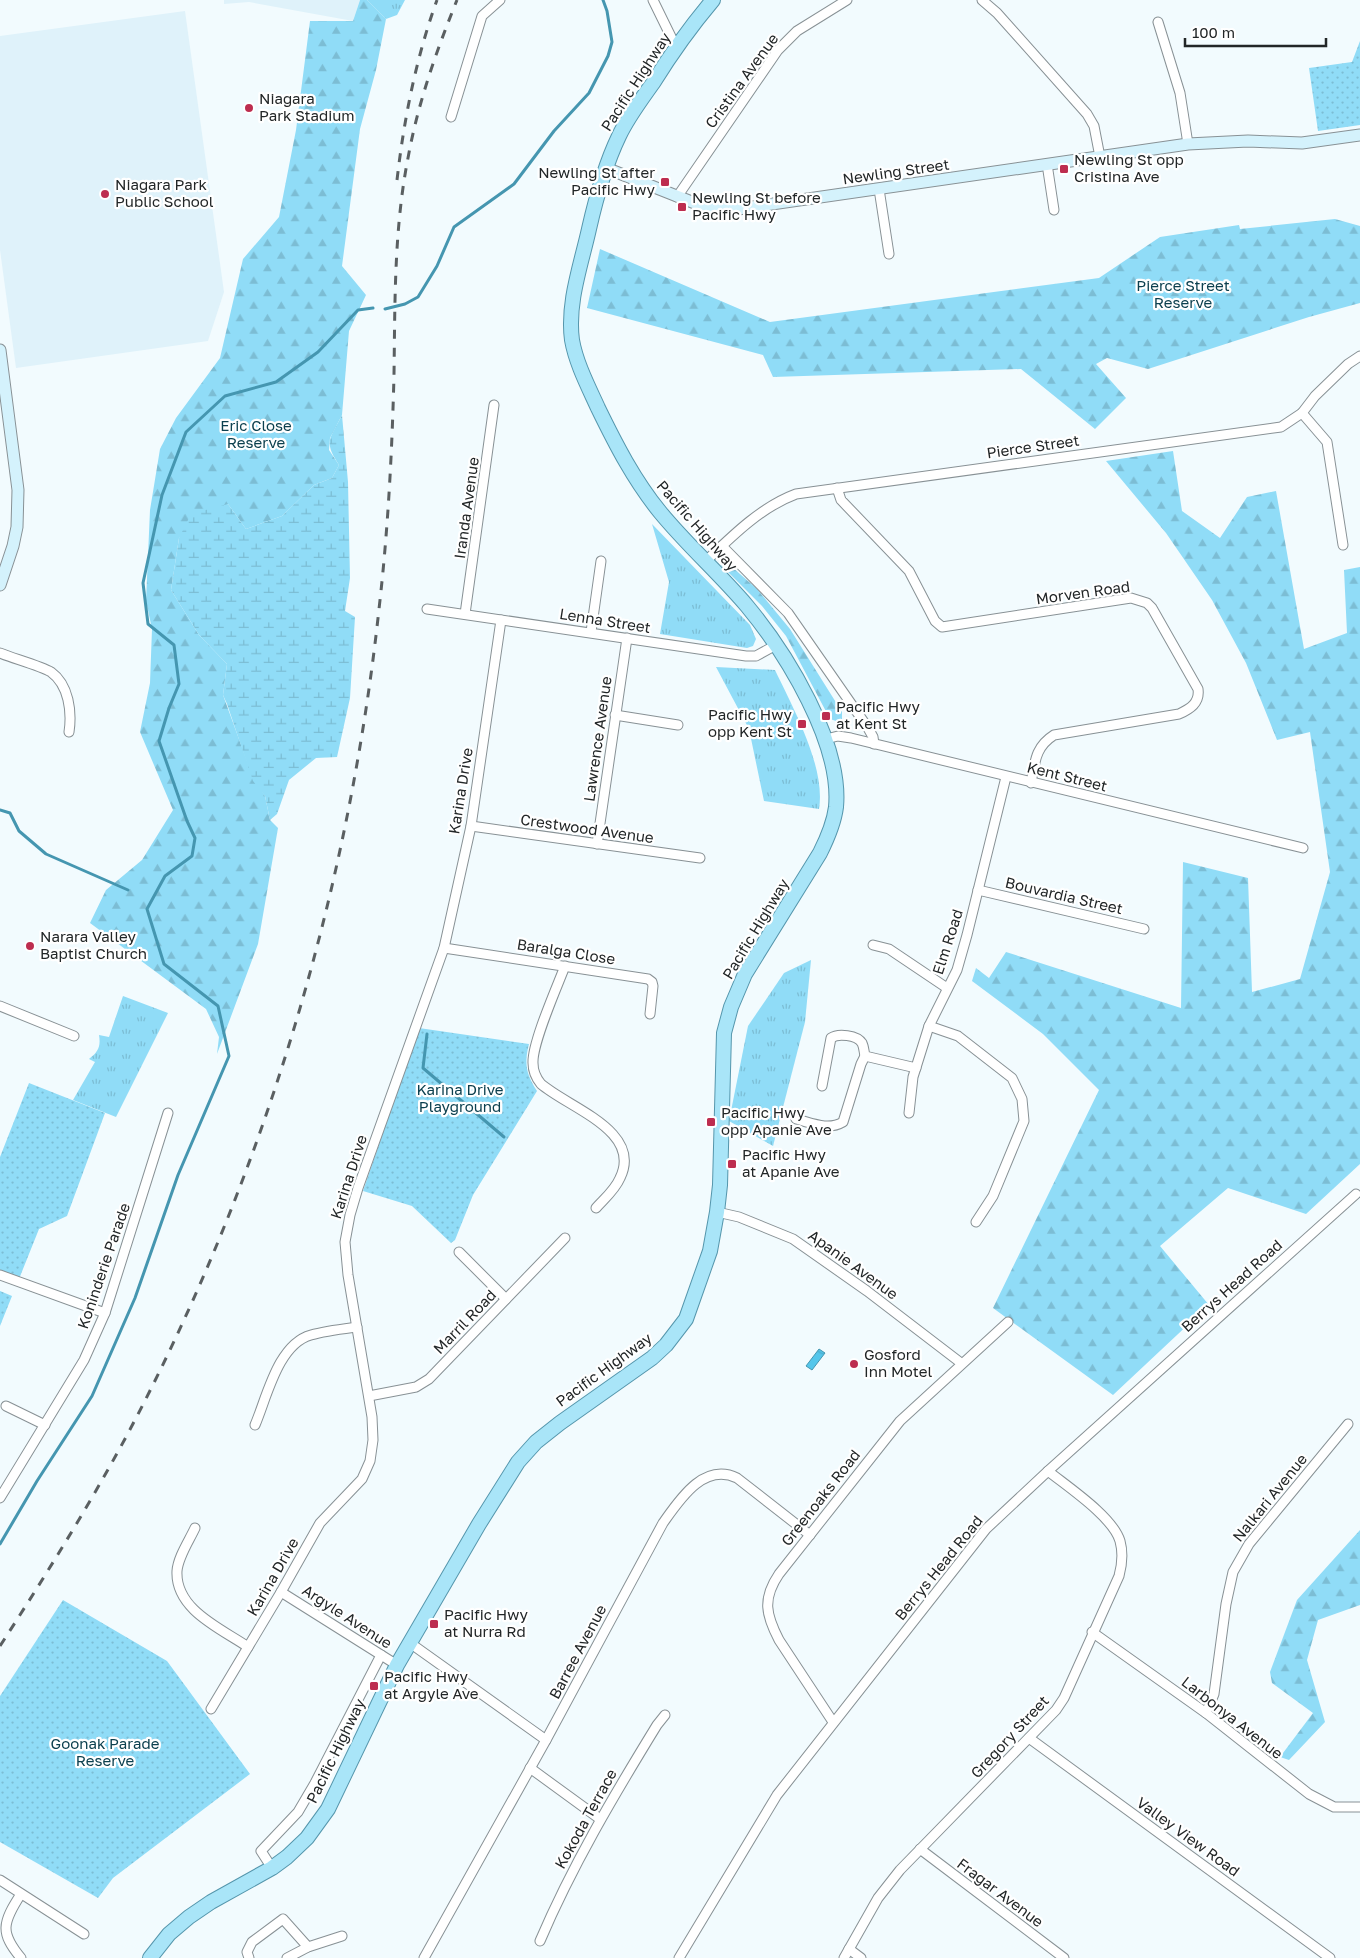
<svg xmlns="http://www.w3.org/2000/svg" width="1360" height="1958" font-family="'Golos Text',sans-serif">
	<defs>
		<pattern id="grass-tufts" width="24" height="20" patternUnits="userSpaceOnUse" patternTransform="scale(1.25)"><rect width="24" height="20" fill="#90dcf7"/><path d="M3 7l-1-3M5 7V3M7 7l1-3M15 17l-1-3M17 17v-4M19 17l1-3" fill="none" stroke="#7cbdd4"/></pattern>
		<pattern id="forest-firs" width="22" height="20" patternUnits="userSpaceOnUse" patternTransform="scale(1.25)"><rect width="22" height="20" fill="#90dcf7"/><path d="M5 1l3.5 6h-7zM16 11l3.5 6h-7z" fill="#7cbdd4"/></pattern>
		<pattern id="wetland-marsh" width="20" height="14" patternUnits="userSpaceOnUse" patternTransform="scale(1.25)"><rect width="20" height="14" fill="#90dcf7"/><path d="M1 5h8M5 5V1M11 12h8M15 12V8" fill="none" stroke="#7cbdd4"/></pattern>
		<pattern id="park-dots" width="8" height="8" patternUnits="userSpaceOnUse" patternTransform="scale(1.25)"><rect width="8" height="8" fill="#90dcf7"/><path d="M2 2h.1M6 6h.1" fill="none" stroke="#7cbdd4" stroke-width="1.8" stroke-linecap="round"/></pattern>
		<pattern id="water-ripples" width="26" height="14" patternUnits="userSpaceOnUse" patternTransform="scale(1.25)"><rect width="26" height="14" fill="#54c6eb"/><path d="M2 4q2-2 4 0t4 0M15 11q2-2 4 0t4 0" fill="none" stroke="#49aaca"/></pattern>
	</defs>
	<rect width="100%" height="100%" fill="#f2fbfe"/>
	<g fill="#dff2fa">
		<path d="M 224,0 L 360,0 L 353,21 L 249,2 L 224,4 Z"/>
		<path d="M 185,11 L 224,292 L 208,341 L 16,368 L 0,250 L 0,36 Z"/>
	</g>
	<g fill="url(#grass-tufts)">
		<path d="M 367,0 L 405,0 L 397,15 L 386,19 Z"/>
		<path d="M 652,524 L 750,625 L 756,639 L 753,646 L 747,648 L 660,634 L 669,582 Z"/>
		<path d="M 716,667 L 775,670 C 793,708 826,767 819,809 L 764,801 L 749,729 Z"/>
		<path d="M 811,960 L 805,1022 L 773,1146 L 729,1121 L 748,1026 L 784,973 Z"/>
		<path d="M 123,996 L 168,1013 L 116,1117 L 73,1100 L 95,1062 L 89,1059 C 98,1052 101,1047 99,1035 L 109,1037 Z"/>
	</g>
	<g fill="url(#forest-firs)">
		<path d="M 360,0 L 367,0 L 386,19 L 376,70 L 360,129 L 342,266 L 366,295 L 349,331 L 342,415 L 330,438 L 329,450 L 339,465 L 332,478 L 314,485 L 282,516 L 246,529 L 228,504 L 179,538 L 171,590 L 199,635 L 227,664 L 223,695 L 252,775 L 265,796 L 270,820 L 278,828 L 258,944 L 217,1054 L 219,1037 L 206,1009 L 90,923 L 106,890 L 142,860 L 173,810 L 140,732 L 150,683 L 152,629 L 146,601 L 150,510 L 160,449 L 176,418 L 220,358 L 243,259 L 279,217 L 296,130 L 310,21 L 353,21 Z"/>
		<path d="M 1335,219 L 1360,226 L 1360,303 L 1309,317 L 1148,369 L 1107,358 L 1096,364 L 1126,398 L 1095,429 L 1021,369 L 773,377 L 763,355 L 587,308 L 600,249 L 770,322 L 1099,278 L 1160,237 L 1239,225 L 1240,229 Z"/>
		<path d="M 1173,451 L 1182,511 L 1220,538 L 1247,497 L 1276,491 L 1304,649 L 1347,633 L 1344,570 L 1360,567 L 1360,1164 L 1306,1214 L 1228,1188 L 1160,1246 L 1209,1305 L 1113,1395 L 993,1308 L 1099,1090 L 1043,1034 L 972,981 L 976,968 L 989,978 L 1006,952 L 1181,1008 L 1183,862 L 1248,878 L 1252,992 L 1300,979 L 1330,872 L 1310,732 L 1277,740 L 1246,663 L 1212,600 L 1166,533 L 1106,461 Z"/>
		<path d="M 723,559 L 757,589 L 790,629 L 842,712 L 842,720 L 839,722 L 830,719 L 786,636 L 762,606 L 721,565 L 720,562 Z"/>
		<path d="M 1360,1530 L 1360,1605 L 1318,1620 L 1307,1660 L 1325,1722 L 1289,1760 L 1280,1757 L 1313,1713 L 1272,1683 L 1270,1672 L 1297,1600 Z"/>
	</g>
	<path fill="url(#wetland-marsh)" d="M 342,415 L 348,482 L 350,578 L 345,611 L 355,617 L 350,698 L 337,757 L 316,758 L 289,780 L 277,814 L 270,820 L 265,796 L 253,781 L 227,704 L 223,695 L 227,664 L 199,635 L 171,590 L 179,538 L 191,514 L 228,504 L 246,529 L 282,516 L 314,485 L 332,478 L 339,465 C 323,441 330,439 342,415 Z"/>
	<g fill="url(#park-dots)">
		<path d="M 1360,41 L 1360,125 L 1318,131 L 1309,68 L 1352,62 Z"/>
		<path d="M 419,1028 L 529,1044 C 524,1063 526,1074 537,1091 L 473,1195 L 455,1240 L 451,1243 L 412,1206 L 363,1191 Z"/>
		<path d="M 29,1083 L 105,1113 L 67,1216 L 39,1229 L 19,1279 L 0,1271 L 0,1157 Z"/>
		<path d="M 0,1291 L 12,1296 L 0,1326 Z"/>
		<path d="M 63,1600 L 167,1661 L 250,1774 L 113,1878 L 98,1898 L 0,1842 L 0,1696 Z"/>
	</g>
	<path fill="url(#water-ripples)" stroke="#4596b0" d="M 819,1349 L 825,1353 L 812,1370 L 806,1366 Z"/>
	<g fill="none" stroke-linecap="round" stroke-linejoin="round">
		<g stroke="#4596b0" stroke-width="3">
			<path d="M 385,309 L 405,304 L 418,297 L 437,266 L 454,227 L 514,184 L 554,131 L 589,93 L 608,56 L 612,42 L 607,11 L 603,0"/>
			<path d="M 0,810 L 10,813 L 19,831 L 46,854 L 128,890"/>
			<path d="M 427,1034 L 423,1068 L 504,1137"/>
			<path d="M 0,1544 L 37,1481 L 92,1396 L 135,1298 L 178,1175 L 229,1056 L 218,1006 L 164,964 L 147,909 L 165,876 L 192,856 L 195,838 L 187,821 L 159,741 L 169,708 L 179,684 L 174,645 L 148,624 L 143,583 L 162,495 L 186,432 L 225,396 L 276,382 L 318,352 L 358,310 L 373,308"/>
		</g>
		<g stroke="#889195" stroke-width="11">
			<g id="street">
				<path d="M 653,0 L 676,47"/>
				<path d="M 982,0 L 997,13 L 1087,114 L 1094,126 L 1100,157"/>
				<path d="M 1158,22 L 1180,93 L 1188,144"/>
				<path d="M 451,117 L 482,16 L 500,0"/>
				<path d="M 1047,164 L 1054,210"/>
				<path d="M 879,189 L 889,254"/>
				<path d="M 677,197 L 778,50 L 797,31 L 847,0"/>
				<path d="M 1302,413 L 1327,442 L 1343,545"/>
				<path d="M 837,488 L 841,500 L 909,571 L 935,621 L 942,627 L 1131,598 L 1147,603 L 1152,608 L 1198,689 C 1200,703 1190,709 1179,714 L 1054,735 C 1035,747 1035,762 1031,783"/>
				<path d="M 722,546 L 788,613 L 868,728 L 873,737 L 874,744"/>
				<path d="M 705,562 C 732,536 761,507 796,494 L 1281,427 L 1302,413 L 1315,396 L 1348,364 L 1360,356"/>
				<path d="M 427,609 L 746,656 L 756,656 L 776,645"/>
				<path d="M 465,614 L 494,405"/>
				<path d="M 591,632 L 601,561"/>
				<path d="M 0,653 C 12,658 41,666 51,672 C 69,685 72,712 69,732"/>
				<path d="M 615,715 L 678,725"/>
				<path d="M 826,739 L 838,736 L 851,738 L 1303,848"/>
				<path d="M 471,826 L 700,858"/>
				<path d="M 597,844 L 627,638"/>
				<path d="M 978,890 L 1144,929"/>
				<path d="M 873,945 L 889,949 L 947,988"/>
				<path d="M 444,948 L 648,979 L 652,982 L 653,986 L 650,1014"/>
				<path d="M 565,966 C 557,987 532,1043 533,1063 C 533,1071 536,1078 541,1084 C 569,1108 643,1131 620,1178 C 615,1190 604,1199 596,1208"/>
				<path d="M 0,1006 L 74,1036"/>
				<path d="M 929,1026 L 958,1036 L 1012,1078 L 1022,1099 L 1024,1121 L 993,1196 L 976,1222"/>
				<path d="M 822,1086 L 831,1038 C 838,1033 857,1035 862,1043 C 864,1047 864,1052 865,1056 L 916,1068"/>
				<path d="M 909,1113 L 913,1077 L 929,1026 L 957,970 L 967,935 L 1006,777"/>
				<path d="M 796,1119 C 812,1123 828,1131 843,1122 L 861,1064 L 865,1056"/>
				<path d="M 717,1212 L 739,1217 L 793,1239 L 867,1291 L 961,1363"/>
				<path d="M 459,1252 L 506,1299"/>
				<path d="M 0,1275 L 105,1313"/>
				<path d="M 369,1396 L 416,1387 L 429,1379 L 565,1238"/>
				<path d="M 6,1406 L 45,1425"/>
				<path d="M 255,1425 C 267,1397 278,1344 311,1335 C 325,1331 342,1329 357,1327"/>
				<path d="M 0,1498 L 84,1360 L 105,1313 L 168,1113"/>
				<path d="M 195,1528 C 189,1541 178,1557 177,1571 C 175,1610 222,1629 248,1647"/>
				<path d="M 281,1592 L 397,1665"/>
				<path d="M 1092,1632 L 1206,1713 L 1309,1794 L 1334,1807 L 1360,1807"/>
				<path d="M 410,1643 L 546,1740"/>
				<path d="M 211,1709 L 281,1592 L 320,1523 L 362,1479 L 370,1461 L 373,1440 L 372,1417 L 348,1275 L 345,1242 L 350,1215 L 358,1188 L 444,948 L 471,826 L 501,620"/>
				<path d="M 1206,1713 L 1214,1694 L 1226,1604 L 1233,1572 L 1249,1544 L 1348,1424"/>
				<path d="M 833,1722 L 779,1640 C 766,1615 762,1599 779,1574 L 900,1421 L 1008,1322"/>
				<path d="M 1029,1738 L 1330,1958"/>
				<path d="M 530,1768 L 600,1819"/>
				<path d="M 920,1849 L 1064,1958"/>
				<path d="M 272,1868 L 261,1851 L 298,1812 L 315,1783 L 381,1655"/>
				<path d="M 0,1880 L 84,1934"/>
				<path d="M 540,1941 C 572,1866 614,1795 657,1725 L 665,1715"/>
				<path d="M 849,1949 L 861,1958"/>
				<path d="M 21,1958 C 0,1933 2,1923 21,1894"/>
				<path d="M 249,1958 L 247,1952 L 252,1942 L 283,1919 L 308,1947"/>
				<path d="M 287,1958 L 308,1947 L 342,1936"/>
				<path d="M 424,1958 L 546,1740 L 663,1523 C 680,1499 704,1462 737,1478 L 810,1535"/>
				<path d="M 679,1958 L 777,1795 L 986,1529 L 1048,1471 L 1356,1194"/>
				<path d="M 844,1958 L 878,1898 L 900,1870 L 1056,1710 L 1064,1698 L 1119,1576 C 1122,1565 1123,1552 1120,1541 C 1113,1517 1068,1487 1048,1471"/>
			</g>
		</g>
		<g stroke="#889195" stroke-width="13">
			<g id="secondary">
				<path d="M 606,168 L 702,206 L 714,209 L 738,209 L 1188,144 L 1248,141 L 1302,143 L 1360,135"/>
				<path d="M 0,350 L 18,490 L 17,527 L 13,546 L 0,585"/>
			</g>
		</g>
		<g stroke="#5596ac" stroke-width="16">
			<path id="primary" d="M 150,1958 L 169,1934 L 189,1917 L 211,1902 L 272,1868 L 287,1857 L 307,1838 L 328,1809 L 397,1665 L 479,1524 L 518,1462 L 536,1442 L 560,1423 L 652,1358 L 666,1345 L 686,1319 L 710,1251 L 717,1212 L 720,1185 L 724,1033 L 731,1007 L 745,974 L 820,853 C 827,839 834,823 836,807 C 842,743 786,653 747,606 C 719,573 687,545 660,512 C 634,480 616,445 598,408 C 588,386 576,363 572,340 C 567,303 581,265 589,229 C 596,198 605,165 619,136 C 628,117 641,100 653,83 C 671,54 691,26 713,0"/>
		</g>
		<use href="#street" stroke="#fff" stroke-width="9"/>
		<use href="#secondary" stroke="#d4f2fc" stroke-width="11"/>
		<use href="#primary" stroke="#a9e5f8" stroke-width="14"/>
		<g stroke="#5a5f61" stroke-width="3" stroke-dasharray="9 9" stroke-linecap="butt">
			<path d="M 397,180 C 404,119 416,58 437,0"/>
			<path d="M 0,1646 C 44,1578 87,1509 126,1437 C 262,1182 348,897 379,609 C 388,531 392,453 394,375 C 395,303 394,229 408,158 C 418,103 436,52 457,0"/>
		</g>
	</g>
	<g fill="#bd2d4f" stroke="#fff" stroke-width="2">
		<circle cx="249" cy="108" r="5"/>
		<rect x="1059" y="164" width="10" height="10" rx="2.5"/>
		<rect x="660" y="177" width="10" height="10" rx="2.5"/>
		<circle cx="105" cy="194" r="5"/>
		<rect x="677" y="202" width="10" height="10" rx="2.5"/>
		<rect x="821" y="711" width="10" height="10" rx="2.5"/>
		<rect x="797" y="719" width="10" height="10" rx="2.5"/>
		<circle cx="30" cy="946" r="5"/>
		<rect x="706" y="1117" width="10" height="10" rx="2.5"/>
		<rect x="727" y="1159" width="10" height="10" rx="2.5"/>
		<circle cx="854" cy="1364" r="5"/>
		<rect x="429" y="1619" width="10" height="10" rx="2.5"/>
		<rect x="369" y="1681" width="10" height="10" rx="2.5"/>
	</g>
	<g text-anchor="middle" stroke-width="4.5" stroke-linejoin="round" paint-order="stroke">
		<g font-size="15" fill="#222627" stroke="#fff">
			<text transform="translate(742 81) rotate(-54)" y="5">Cristina Avenue</text>
			<text transform="translate(636 82) rotate(-57)" y="5">Pacific Highway</text>
			<text transform="translate(896 172) rotate(-8)" y="5">Newling Street</text>
			<text transform="translate(1033 447) rotate(-8)" y="5">Pierce Street</text>
			<text transform="translate(467 508) rotate(-82)" y="5">Iranda Avenue</text>
			<text transform="translate(697 526) rotate(49)" y="5">Pacific Highway</text>
			<text transform="translate(1083 593) rotate(-8)" y="5">Morven Road</text>
			<text transform="translate(605 621) rotate(9)" y="5">Lenna Street</text>
			<text transform="translate(598 739) rotate(-82)" y="5">Lawrence Avenue</text>
			<text transform="translate(1067 777) rotate(14)" y="5">Kent Street</text>
			<text transform="translate(461 791) rotate(-81)" y="5">Karina Drive</text>
			<text transform="translate(587 829) rotate(8)" y="5">Crestwood Avenue</text>
			<text transform="translate(1064 896) rotate(13)" y="5">Bouvardia Street</text>
			<text transform="translate(756 929) rotate(-59)" y="5">Pacific Highway</text>
			<text transform="translate(948 942) rotate(-72)" y="5">Elm Road</text>
			<text transform="translate(566 952) rotate(9)" y="5">Baralga Close</text>
			<text transform="translate(349 1177) rotate(-72)" y="5">Karina Drive</text>
			<text transform="translate(853 1265) rotate(36)" y="5">Apanie Avenue</text>
			<text transform="translate(104 1266) rotate(-71)" y="5">Koninderie Parade</text>
			<text transform="translate(1232 1286) rotate(-42)" y="5">Berrys Head Road</text>
			<text transform="translate(465 1322) rotate(-46)" y="5">Marril Road</text>
			<text transform="translate(604 1370) rotate(-36)" y="5">Pacific Highway</text>
			<text transform="translate(821 1498) rotate(-52)" y="5">Greenoaks Road</text>
			<text transform="translate(1270 1498) rotate(-51)" y="5">Nalkari Avenue</text>
			<text transform="translate(939 1568) rotate(-51)" y="5">Berrys Head Road</text>
			<text transform="translate(273 1577) rotate(-60)" y="5">Karina Drive</text>
			<text transform="translate(347 1617) rotate(33)" y="5">Argyle Avenue</text>
			<text transform="translate(578 1652) rotate(-62)" y="5">Barree Avenue</text>
			<text transform="translate(1232 1718) rotate(38)" y="5">Larbonya Avenue</text>
			<text transform="translate(1010 1737) rotate(-47)" y="5">Gregory Street</text>
			<text transform="translate(336 1751) rotate(-64)" y="5">Pacific Highway</text>
			<text transform="translate(586 1819) rotate(-61)" y="5">Kokoda Terrace</text>
			<text transform="translate(1188 1837) rotate(36)" y="5">Valley View Road</text>
			<text transform="translate(1000 1893) rotate(37)" y="5">Fragar Avenue</text>
		</g>
		<g font-size="15" fill="#222627" stroke="#fff" text-anchor="start">
			<text x="259" y="104">Niagara<tspan x="259" dy="17">Park Stadium</tspan></text>
			<text x="1074" y="165">Newling St opp<tspan x="1074" dy="17">Cristina Ave</tspan></text>
			<text x="655" y="178" text-anchor="end">Newling St after<tspan x="655" dy="17">Pacific Hwy</tspan></text>
			<text x="115" y="190">Niagara Park<tspan x="115" dy="17">Public School</tspan></text>
			<text x="692" y="203">Newling St before<tspan x="692" dy="17">Pacific Hwy</tspan></text>
			<text x="836" y="712">Pacific Hwy<tspan x="836" dy="17">at Kent St</tspan></text>
			<text x="792" y="720" text-anchor="end">Pacific Hwy<tspan x="792" dy="17">opp Kent St</tspan></text>
			<text x="40" y="942">Narara Valley<tspan x="40" dy="17">Baptist Church</tspan></text>
			<text x="721" y="1118">Pacific Hwy<tspan x="721" dy="17">opp Apanie Ave</tspan></text>
			<text x="742" y="1160">Pacific Hwy<tspan x="742" dy="17">at Apanie Ave</tspan></text>
			<text x="864" y="1360">Gosford<tspan x="864" dy="17">Inn Motel</tspan></text>
			<text x="444" y="1620">Pacific Hwy<tspan x="444" dy="17">at Nurra Rd</tspan></text>
			<text x="384" y="1682">Pacific Hwy<tspan x="384" dy="17">at Argyle Ave</tspan></text>
		</g>
		<g font-size="15" fill="#0c404f" stroke="#fff">
			<text x="1183" y="291">Pierce Street<tspan x="1183" dy="17">Reserve</tspan></text>
			<text x="256" y="431">Eric Close<tspan x="256" dy="17">Reserve</tspan></text>
			<text x="460" y="1095">Karina Drive<tspan x="460" dy="17">Playground</tspan></text>
			<text x="105" y="1749">Goonak Parade<tspan x="105" dy="17">Reserve</tspan></text>
		</g>
	</g>
	<path d="M1185 38v8h141v-8" fill="none" stroke="#222627" stroke-width="2.5"/>
	<text x="1192" y="38" font-size="15" fill="#222627" stroke="#ffffff" stroke-width="4" paint-order="stroke">100 m</text>
</svg>
